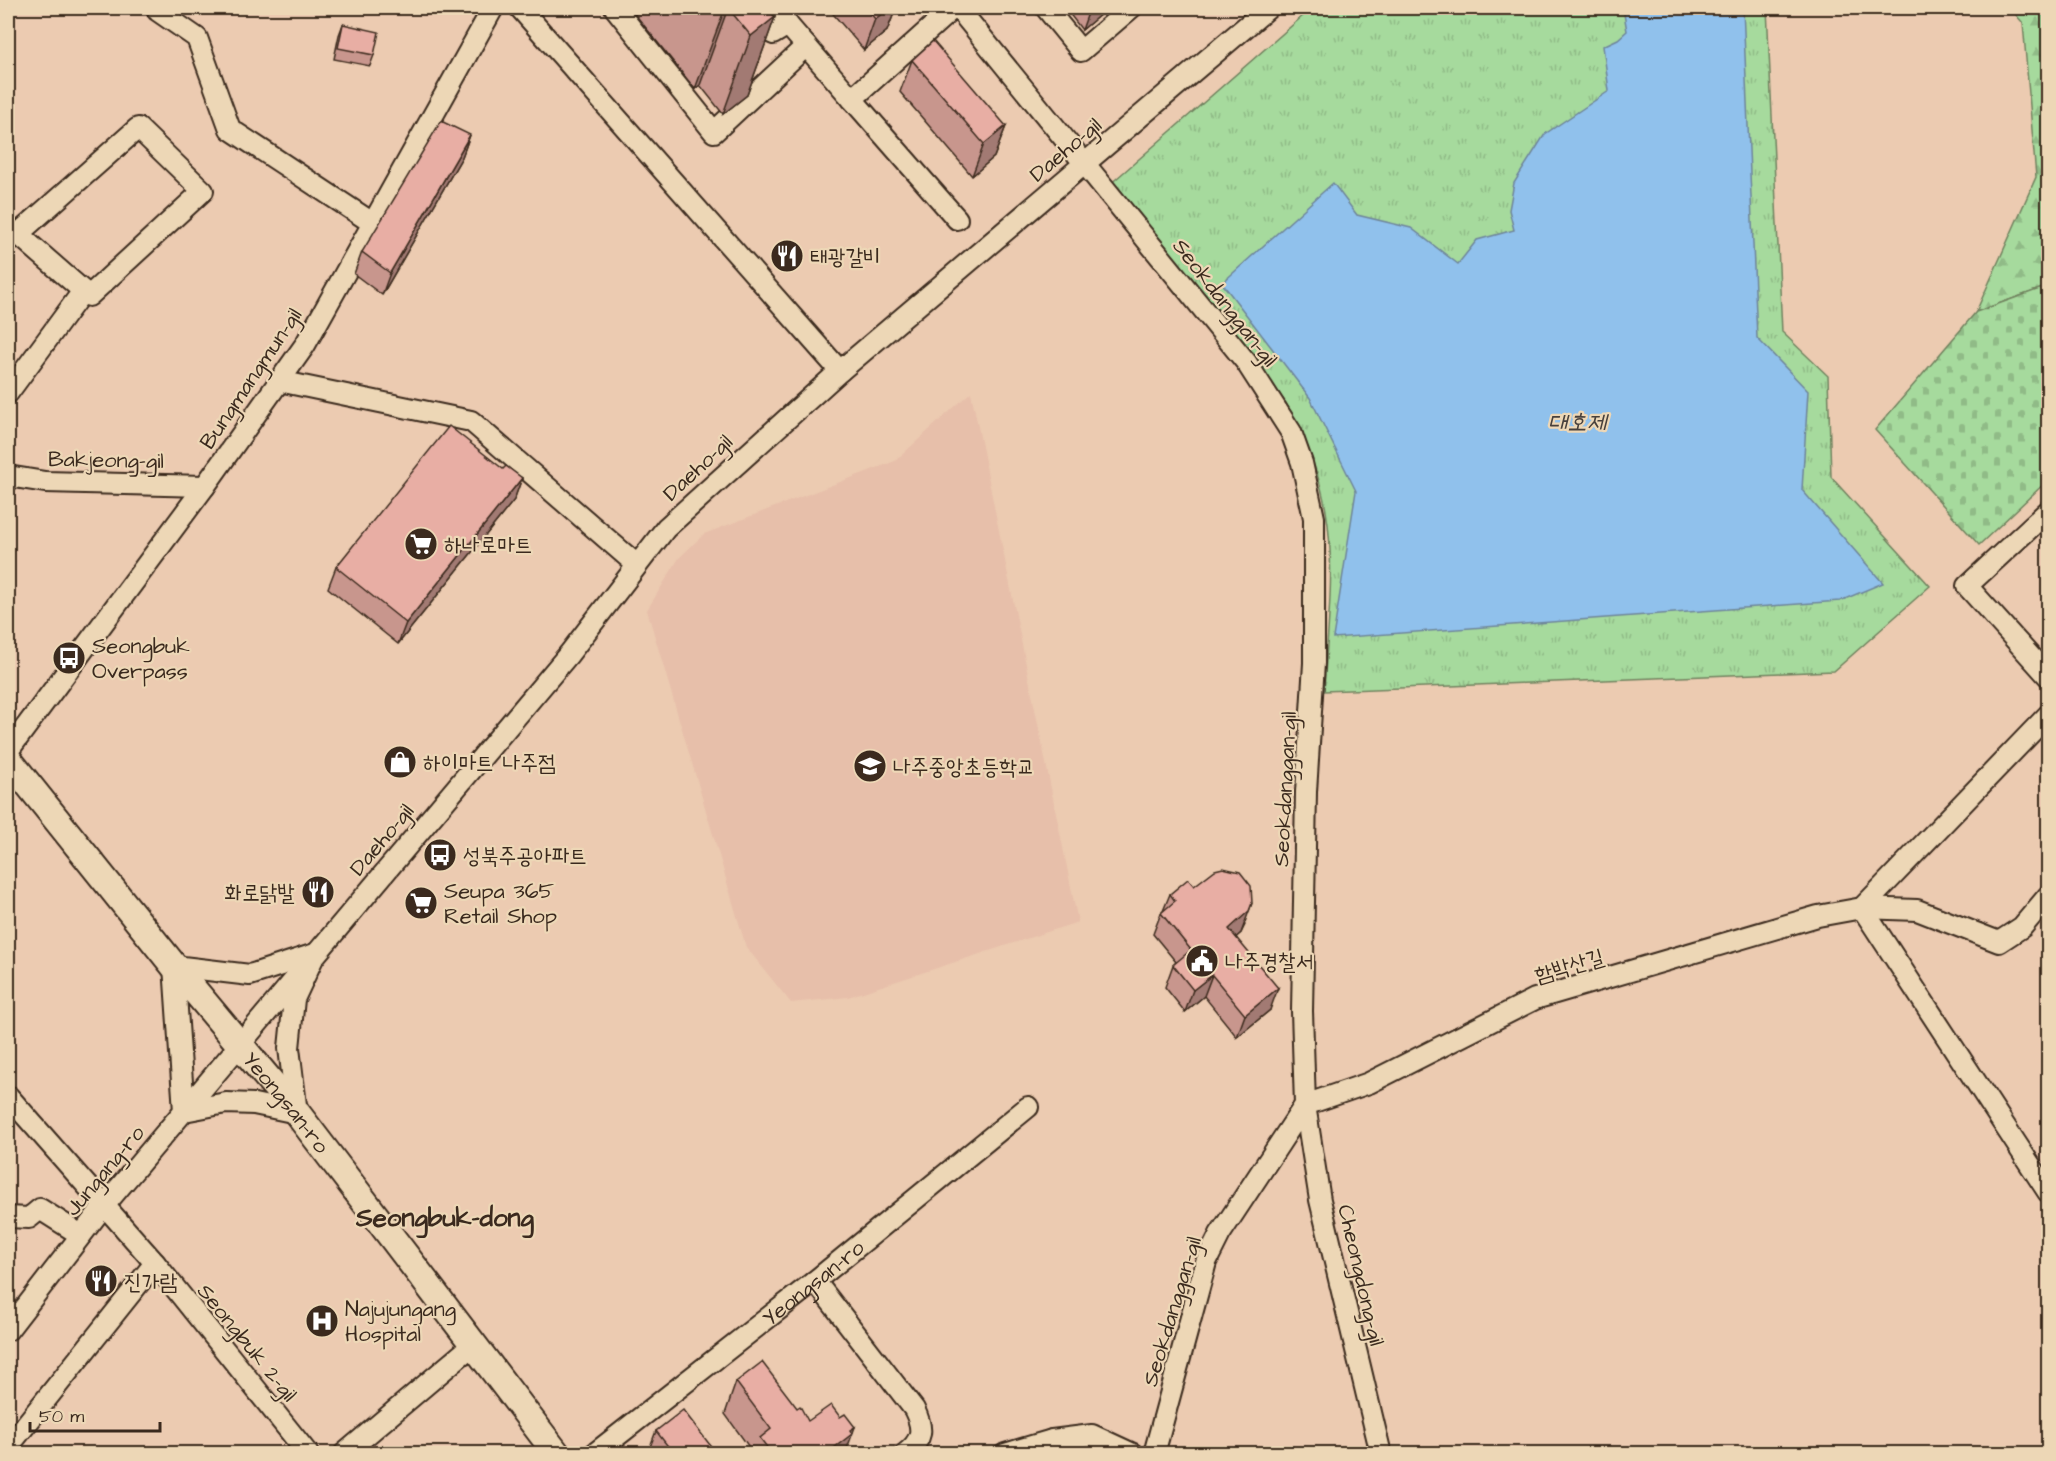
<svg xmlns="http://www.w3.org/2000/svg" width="2056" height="1461" font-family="'Architects Daughter','Poor Story',sans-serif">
	<defs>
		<pattern id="forest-firs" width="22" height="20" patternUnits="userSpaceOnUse" patternTransform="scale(1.5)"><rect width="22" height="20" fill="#a6da9d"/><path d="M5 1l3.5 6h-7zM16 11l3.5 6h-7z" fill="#90bb87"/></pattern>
		<pattern id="cemetery-stones" width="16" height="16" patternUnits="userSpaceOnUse" patternTransform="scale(1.5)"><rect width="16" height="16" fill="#a6da9d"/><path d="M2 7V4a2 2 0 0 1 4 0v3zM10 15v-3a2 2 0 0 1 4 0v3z" fill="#90bb87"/></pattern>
		<pattern id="park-tufts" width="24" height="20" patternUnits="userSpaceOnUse" patternTransform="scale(1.5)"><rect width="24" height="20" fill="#a6da9d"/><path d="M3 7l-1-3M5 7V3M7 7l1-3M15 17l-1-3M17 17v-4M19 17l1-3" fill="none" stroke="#90bb87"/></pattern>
	</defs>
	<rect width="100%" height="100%" fill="#eccbb1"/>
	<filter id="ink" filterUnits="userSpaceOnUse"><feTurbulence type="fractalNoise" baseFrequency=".0167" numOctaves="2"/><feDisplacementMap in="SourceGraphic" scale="12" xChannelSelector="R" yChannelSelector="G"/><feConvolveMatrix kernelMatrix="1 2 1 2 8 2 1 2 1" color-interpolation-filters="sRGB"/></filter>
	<g filter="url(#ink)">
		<path fill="#e7bfaa" d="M 971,392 L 1078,922 L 848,997 L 791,1003 L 746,947 L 647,610 L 679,558 L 704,534 L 895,461 Z"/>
		<path fill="url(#forest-firs)" stroke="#70825e" stroke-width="1.5" d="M 2010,8 L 2048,8 L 2048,286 L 1976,312 L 2036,177 L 2023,23 Z"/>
		<path fill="url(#cemetery-stones)" stroke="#70825e" stroke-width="1.5" d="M 2048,286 L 2048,480 L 1979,545 L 1875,430 L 1976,312 Z"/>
		<path fill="url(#park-tufts)" stroke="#70825e" stroke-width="1.5" d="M 1312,8 L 1767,8 L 1782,332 L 1828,376 L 1831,477 L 1930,586 L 1834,671 L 1324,691 C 1327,632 1336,569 1326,511 C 1320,474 1304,436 1286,403 L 1108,186 Z"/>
		<path fill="#90c1ec" stroke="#6e859a" stroke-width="1.5" d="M 1623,8 L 1743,8 L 1757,338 L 1808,391 L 1802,490 L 1883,583 L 1840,601 L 1333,638 L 1356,491 L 1310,398 L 1222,283 L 1333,183 L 1357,215 L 1411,228 L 1458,264 L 1477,240 L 1514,230 L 1509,210 L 1514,183 L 1545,134 L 1609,91 L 1603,46 L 1618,39 L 1627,31 Z"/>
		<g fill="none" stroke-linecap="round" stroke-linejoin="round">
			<g stroke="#3b2a1e" stroke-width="24">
				<g id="minor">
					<path d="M 520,8 L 840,371"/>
					<path d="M 615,8 L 714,132 L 806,46"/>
					<path d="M 753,8 L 773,34 L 788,25 L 852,99 L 953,8"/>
					<path d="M 775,8 L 788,25"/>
					<path d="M 958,8 L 1246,362 L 1291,432 L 1302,463 L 1314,518 L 1314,663 L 1306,792 L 1302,1011 L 1305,1105 L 1320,1200 L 1381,1454"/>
					<path d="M 1046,8 L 1081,51 L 1131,8"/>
					<path d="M 158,11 L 197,38 L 230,129 L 374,224"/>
					<path d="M 852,99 L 957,219"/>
					<path d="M 138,128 L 203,191 L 89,296 L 18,234 Z"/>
					<path d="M 279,381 L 471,421 L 637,565"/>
					<path d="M 8,393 L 83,291"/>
					<path d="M 8,476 L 45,482 L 205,486"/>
					<path d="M 2048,511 L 1967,586 L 2048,676"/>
					<path d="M 2048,715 L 1862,908 L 2048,1192"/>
					<path d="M 8,751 L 205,486 L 305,345 L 493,8"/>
					<path d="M 315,954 L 294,999 L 289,1048 L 297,1113 L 254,1104 L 226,1103 L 184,1111 L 174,966 L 250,975 Z"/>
					<path d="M 8,1096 L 155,1263 L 308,1454"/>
					<path d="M 1305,1105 L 1369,1083 L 1535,999 L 1818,916 L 1862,908 L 1917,910 L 1999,942 L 2022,927 L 2048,896"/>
					<path d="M 8,1217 L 29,1218 L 40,1209 L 81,1235"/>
					<path d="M 815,1281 L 914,1409 C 924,1429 923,1440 905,1454"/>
					<path d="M 8,1330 L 103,1207 L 569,654 L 666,528 L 840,371 L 1268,8"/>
					<path d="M 1052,1440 L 1092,1435 L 1133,1454"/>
					<path d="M 8,1447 L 155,1263"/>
					<path d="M 344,1454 L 474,1344"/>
					<path id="s1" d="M 594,1454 L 815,1281 L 1028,1107"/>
					<path d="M 1005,1454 L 1052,1440 L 1047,1454"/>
					<path d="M 1154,1454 L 1206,1262 L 1220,1234 L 1305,1105"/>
				</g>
			</g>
			<g stroke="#3b2a1e" stroke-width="30">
				<g id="major">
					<path id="s2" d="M 8,759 L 174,966 L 297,1113 L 557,1454"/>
				</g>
			</g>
			<use href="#minor" stroke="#edd7b6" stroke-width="20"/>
			<use href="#major" stroke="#edd7b6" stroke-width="26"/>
		</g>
		<g fill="#c8968d" stroke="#3b2a1e" stroke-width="1.5">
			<path d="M 630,8 L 767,8 L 775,17 L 747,95 L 723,114 L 700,85 L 695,89 Z"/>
			<path d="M 828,8 L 896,8 L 887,31 L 864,50 Z"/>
			<path d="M 1065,8 L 1108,8 L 1082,30 Z"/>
			<path d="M 343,24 L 374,55 L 370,66 L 334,59 L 339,35 Z"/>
			<path d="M 912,60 L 1006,126 L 994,157 L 972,176 L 900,92 Z"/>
			<path d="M 470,135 L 462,157 L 382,295 L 354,274 L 362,252 Z"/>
			<path d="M 503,469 L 522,478 L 514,500 L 398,644 L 328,588 L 336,567 Z"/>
			<path d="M 1194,886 L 1245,925 L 1241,933 L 1236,937 L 1270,1010 L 1237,1037 L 1204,996 L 1185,1012 L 1165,987 L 1173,965 L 1176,962 L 1153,934 L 1161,913 L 1163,911 L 1170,894 Z"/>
			<path d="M 736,1382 L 797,1408 L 808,1421 L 845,1454 L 754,1454 L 725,1414 Z"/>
			<path d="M 656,1431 L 717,1454 L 655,1454 L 650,1447 Z"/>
		</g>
		<g fill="#a27a73" stroke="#3b2a1e" stroke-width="1.5">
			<path d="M 728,8 L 700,85 L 695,89 L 724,11 Z"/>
			<path d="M 889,8 L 896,8 L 887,31 L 864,50 L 875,19 Z"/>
			<path d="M 1095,8 L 1108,8 L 1082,30 L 1088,13 Z"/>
			<path d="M 775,17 L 747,95 L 723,114 L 751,36 Z"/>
			<path d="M 1006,126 L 994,157 L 972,176 L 984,144 Z"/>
			<path d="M 470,135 L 462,157 L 382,295 L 390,273 Z"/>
			<path d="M 522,478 L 514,500 L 398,644 L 406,623 Z"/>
			<path d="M 1252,903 L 1241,933 L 1221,951 L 1229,929 Z"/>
			<path d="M 1212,975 L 1204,996 L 1185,1012 L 1193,990 Z"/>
			<path d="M 1278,988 L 1270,1010 L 1237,1037 L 1245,1015 Z"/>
			<path d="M 855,1427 L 845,1454 L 826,1454 L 850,1430 Z"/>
		</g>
		<g fill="#e8aea4" stroke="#3b2a1e" stroke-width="1.5">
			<path d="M 721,8 L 728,8 L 724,11 Z"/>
			<path d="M 728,8 L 767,8 L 775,17 L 751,36 Z"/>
			<path d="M 866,8 L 889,8 L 875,19 Z"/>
			<path d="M 1083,8 L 1095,8 L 1088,13 Z"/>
			<path d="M 343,24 L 379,32 L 374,55 L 338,48 Z"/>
			<path d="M 933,41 L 1006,126 L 984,144 L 912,60 Z"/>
			<path d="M 441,121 L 470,135 L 390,273 L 362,252 Z"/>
			<path d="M 449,426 L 503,469 L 506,466 L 522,478 L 406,623 L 336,567 Z"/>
			<path d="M 1223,868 L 1240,872 L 1251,886 L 1252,903 L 1249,911 L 1229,929 L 1278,988 L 1245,1015 L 1212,975 L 1193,990 L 1173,965 L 1191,950 L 1161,913 L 1175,901 L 1170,894 L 1188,879 L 1194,886 L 1215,870 Z"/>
			<path d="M 762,1362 L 797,1408 L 800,1406 L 808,1421 L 831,1405 L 840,1417 L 845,1414 L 855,1427 L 850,1430 L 852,1434 L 826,1454 L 772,1454 L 760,1438 L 771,1429 L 736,1382 Z"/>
			<path d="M 683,1410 L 717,1454 L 674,1454 L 656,1431 Z"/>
		</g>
	</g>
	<defs>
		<g id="restaurant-disc" transform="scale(1.725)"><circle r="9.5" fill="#3b2a1e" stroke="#edd7b6"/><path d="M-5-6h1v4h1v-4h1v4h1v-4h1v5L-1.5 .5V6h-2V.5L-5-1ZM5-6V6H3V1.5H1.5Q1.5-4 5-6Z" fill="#fff"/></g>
		<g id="supermarket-disc" transform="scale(1.725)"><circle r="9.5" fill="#3b2a1e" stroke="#edd7b6"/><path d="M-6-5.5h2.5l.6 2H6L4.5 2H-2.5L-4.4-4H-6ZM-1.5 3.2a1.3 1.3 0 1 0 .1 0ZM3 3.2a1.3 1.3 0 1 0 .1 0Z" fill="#fff"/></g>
		<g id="bus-disc" transform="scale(1.725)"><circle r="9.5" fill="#3b2a1e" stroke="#edd7b6"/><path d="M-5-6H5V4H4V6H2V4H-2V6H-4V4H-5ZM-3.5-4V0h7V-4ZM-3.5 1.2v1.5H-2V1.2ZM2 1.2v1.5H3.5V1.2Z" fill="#fff"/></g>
		<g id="shop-disc" transform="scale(1.725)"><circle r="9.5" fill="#3b2a1e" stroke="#edd7b6"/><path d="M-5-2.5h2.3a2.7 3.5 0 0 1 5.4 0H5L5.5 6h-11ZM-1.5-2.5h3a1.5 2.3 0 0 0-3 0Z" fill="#fff"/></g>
		<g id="school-disc" transform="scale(1.725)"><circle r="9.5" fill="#3b2a1e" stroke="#edd7b6"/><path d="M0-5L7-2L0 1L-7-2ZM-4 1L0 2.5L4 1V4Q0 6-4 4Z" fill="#fff"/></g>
		<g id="civic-disc" transform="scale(1.725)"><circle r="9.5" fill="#3b2a1e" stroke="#edd7b6"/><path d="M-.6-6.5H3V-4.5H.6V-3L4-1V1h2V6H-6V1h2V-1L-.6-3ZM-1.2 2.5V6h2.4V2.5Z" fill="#fff"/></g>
		<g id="hospital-disc" transform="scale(1.725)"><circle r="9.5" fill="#3b2a1e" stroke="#edd7b6"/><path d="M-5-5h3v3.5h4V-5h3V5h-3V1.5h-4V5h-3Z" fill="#fff"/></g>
	</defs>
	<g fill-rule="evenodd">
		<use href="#restaurant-disc" x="787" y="256"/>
		<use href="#supermarket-disc" x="421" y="544"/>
		<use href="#bus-disc" x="69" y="658"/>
		<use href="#shop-disc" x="400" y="762"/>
		<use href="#school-disc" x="870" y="766"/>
		<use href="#bus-disc" x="440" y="855"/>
		<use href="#restaurant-disc" x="318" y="892"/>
		<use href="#supermarket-disc" x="421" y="903"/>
		<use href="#civic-disc" x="1202" y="961"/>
		<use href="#restaurant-disc" x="101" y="1281"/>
		<use href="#hospital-disc" x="322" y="1321"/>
	</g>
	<g text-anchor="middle" stroke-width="4.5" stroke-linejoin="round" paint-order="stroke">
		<g font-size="22" fill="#3b2a1e" stroke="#edd7b6">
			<text transform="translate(1065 149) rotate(-40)" y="8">Daeho-gil</text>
			<text transform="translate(1226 302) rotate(52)" y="8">Seokdanggan-gil</text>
			<text transform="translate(250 378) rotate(-56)" y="8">Bungmangmun-gil</text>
			<text transform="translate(106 459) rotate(1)" y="8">Bakjeong-gil</text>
			<text transform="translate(697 467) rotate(-43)" y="8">Daeho-gil</text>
			<text transform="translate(1284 789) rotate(-87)" y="8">Seokdanggan-gil</text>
			<text transform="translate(381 839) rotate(-50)" y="8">Daeho-gil</text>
			<text transform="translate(1569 965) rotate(-16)" y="8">함박산길</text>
			<text dy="8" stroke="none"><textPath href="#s2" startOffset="442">Yeongsan-ro</textPath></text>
			<text transform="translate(104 1170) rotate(-50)" y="8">Jungang-ro</text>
			<text transform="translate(1362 1275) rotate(77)" y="8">Cheongdong-gil</text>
			<text dy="8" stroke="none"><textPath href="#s1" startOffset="278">Yeongsan-ro</textPath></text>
			<text transform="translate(1171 1311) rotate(-73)" y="8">Seokdanggan-gil</text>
			<text transform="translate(248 1342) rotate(51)" y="8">Seongbuk 2-gil</text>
		</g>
		<g font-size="22" fill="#3b2a1e" stroke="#edd7b6" text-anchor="start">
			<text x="810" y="264">태광갈비</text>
			<text x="444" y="552">하나로마트</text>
			<text x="92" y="653">Seongbuk<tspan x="92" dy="25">Overpass</tspan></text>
			<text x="423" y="770">하이마트 나주점</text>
			<text x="893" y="774">나주중앙초등학교</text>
			<text x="463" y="863">성북주공아파트</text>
			<text x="444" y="898">Seupa 365<tspan x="444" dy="25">Retail Shop</tspan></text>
			<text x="295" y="900" text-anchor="end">화로닭발</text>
			<text x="1225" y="969">나주경찰서</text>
			<text x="124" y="1289">진가람</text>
			<text x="345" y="1316">Najujungang<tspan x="345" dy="25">Hospital</tspan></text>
		</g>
		<g font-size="24" font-style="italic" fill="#48413d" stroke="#edd7b6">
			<text x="1577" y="430">대호제</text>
		</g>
		<g font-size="26" font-weight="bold" fill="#3b2a1e" stroke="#edd7b6">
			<text x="445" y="1226">Seongbuk-dong</text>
		</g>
	</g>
	<rect width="2056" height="1461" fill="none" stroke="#edd7b6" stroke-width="30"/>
	<rect x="15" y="15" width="2026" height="1431" fill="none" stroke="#3b2a1e" stroke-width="2" filter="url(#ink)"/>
	<path d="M30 1422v9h130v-9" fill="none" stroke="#3b2a1e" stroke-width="3"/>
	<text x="39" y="1422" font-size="18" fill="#3b2a1e" stroke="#edd7b6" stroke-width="4.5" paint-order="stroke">50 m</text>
</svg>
